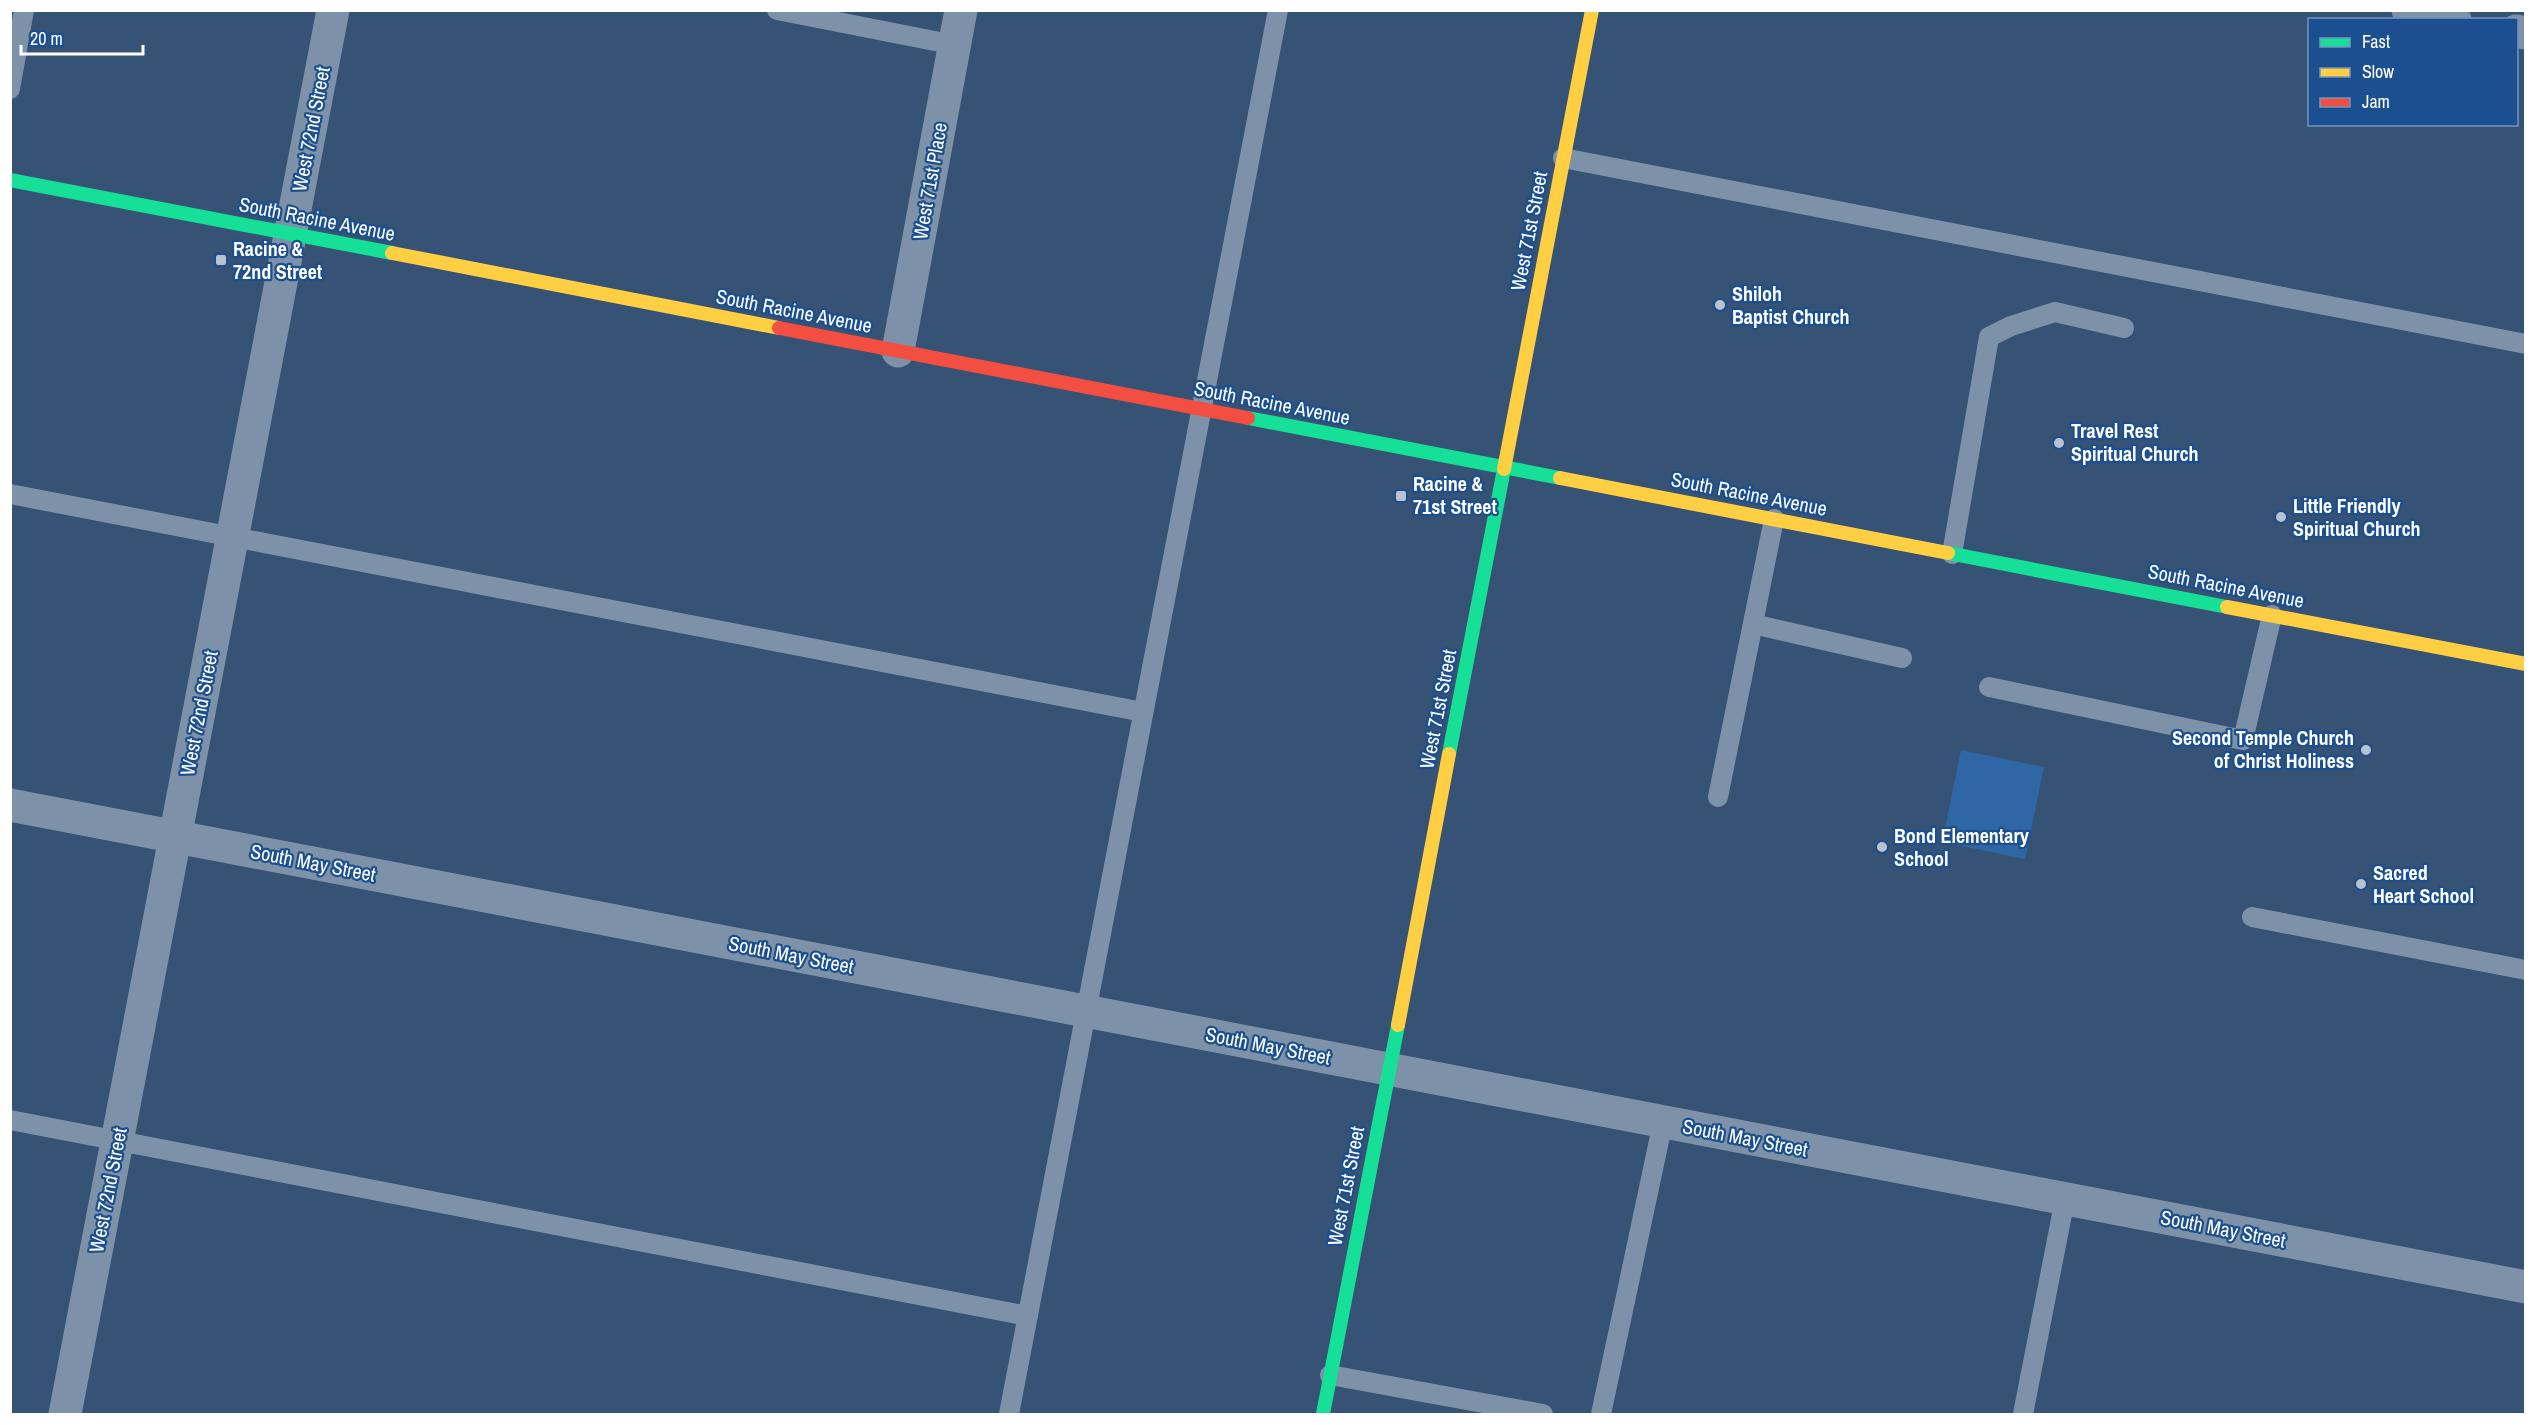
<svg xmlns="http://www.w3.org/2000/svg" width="2536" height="1425" font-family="'Archivo Narrow',sans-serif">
	<rect width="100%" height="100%" fill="#365274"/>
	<path fill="#2f66a5" d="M 1961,750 L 2044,767 L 2025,859 L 1942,842 Z"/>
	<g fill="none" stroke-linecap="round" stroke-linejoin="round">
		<g stroke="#7d92a8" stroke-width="20">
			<path d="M 777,10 L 955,45"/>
			<path d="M 10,89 L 24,10"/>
			<path d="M 1563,158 L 2526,344"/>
			<path d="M 10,494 L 1143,712"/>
			<path d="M 1952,554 L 1989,337 L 2011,326 L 2055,312 L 2124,328"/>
			<path d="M 1753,624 L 1902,658"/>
			<path d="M 1989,687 L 2243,740 L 2272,615"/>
			<path d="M 1718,797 L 1774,519"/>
			<path d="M 2252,917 L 2526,970"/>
			<path d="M 10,1120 L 1028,1316"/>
			<path d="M 1330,1375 L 1543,1414"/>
			<path d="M 1009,1414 L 1278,10"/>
			<path d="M 1601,1414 L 1663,1122"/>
			<path d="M 2023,1414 L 2065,1199"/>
		</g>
		<g stroke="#7d92a8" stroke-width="33">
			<path d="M 2408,10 L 2455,20"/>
			<path d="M 2516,31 L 2526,33"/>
			<path d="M 898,351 L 961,10"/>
			<path d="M 10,805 L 2526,1287"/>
			<path d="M 65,1414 L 333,10"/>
		</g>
		<g stroke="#16e098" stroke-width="14">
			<path d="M 10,180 L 392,253"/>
			<path d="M 1248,418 L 1560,478"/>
			<path d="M 1948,553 L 2227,607"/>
			<path d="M 1449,754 L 1504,469"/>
			<path d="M 1323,1414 L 1398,1025"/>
		</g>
		<g stroke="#ffcf43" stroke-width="14">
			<path d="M 392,253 L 779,328"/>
			<path d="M 1504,469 L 1592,10"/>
			<path d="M 1560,478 L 1948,553"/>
			<path d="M 2227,607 L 2526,664"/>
			<path d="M 1398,1025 L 1449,754"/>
		</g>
		<path stroke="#f24e42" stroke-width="14" d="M 779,328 L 1248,418"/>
	</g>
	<g fill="#b9c2ce" stroke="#1b4f8f" stroke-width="2">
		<rect x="215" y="254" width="12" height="12" rx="3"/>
		<circle cx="1720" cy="305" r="6"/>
		<circle cx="2059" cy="443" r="6"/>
		<rect x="1395" y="490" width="12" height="12" rx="3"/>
		<circle cx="2281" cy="517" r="6"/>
		<circle cx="2366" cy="750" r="6"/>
		<circle cx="1882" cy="847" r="6"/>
		<circle cx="2361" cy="884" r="6"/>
	</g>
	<g text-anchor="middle" stroke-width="4.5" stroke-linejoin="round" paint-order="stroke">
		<g font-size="20" fill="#fff" stroke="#1b4f8f">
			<text transform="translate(311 129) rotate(-79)" y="7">West 72nd Street</text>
			<text transform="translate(930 181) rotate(-80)" y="7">West 71st Place</text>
			<text transform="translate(317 219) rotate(11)" y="7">South Racine Avenue</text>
			<text transform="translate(1529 231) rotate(-79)" y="7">West 71st Street</text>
			<text transform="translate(794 311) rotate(11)" y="7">South Racine Avenue</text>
			<text transform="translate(1272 403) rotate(11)" y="7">South Racine Avenue</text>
			<text transform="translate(1749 494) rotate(11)" y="7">South Racine Avenue</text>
			<text transform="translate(2226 586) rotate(11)" y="7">South Racine Avenue</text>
			<text transform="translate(1438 709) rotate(-79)" y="7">West 71st Street</text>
			<text transform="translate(199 713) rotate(-79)" y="7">West 72nd Street</text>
			<text transform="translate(313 863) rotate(11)" y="7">South May Street</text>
			<text transform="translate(791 955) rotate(11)" y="7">South May Street</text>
			<text transform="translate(1268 1046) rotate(11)" y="7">South May Street</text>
			<text transform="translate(1745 1138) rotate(11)" y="7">South May Street</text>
			<text transform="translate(1346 1186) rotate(-79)" y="7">West 71st Street</text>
			<text transform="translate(108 1190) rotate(-79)" y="7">West 72nd Street</text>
			<text transform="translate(2223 1229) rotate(11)" y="7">South May Street</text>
		</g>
		<g font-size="20" font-weight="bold" fill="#fff" stroke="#1b4f8f" text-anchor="start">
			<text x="233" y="256">Racine &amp;<tspan x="233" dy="23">72nd Street</tspan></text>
			<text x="1732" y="301">Shiloh<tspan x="1732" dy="23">Baptist Church</tspan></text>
			<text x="2071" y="438">Travel Rest<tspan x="2071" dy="23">Spiritual Church</tspan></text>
			<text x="1413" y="491">Racine &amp;<tspan x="1413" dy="23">71st Street</tspan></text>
			<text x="2293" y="513">Little Friendly<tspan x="2293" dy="23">Spiritual Church</tspan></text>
			<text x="2354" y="745" text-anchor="end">Second Temple Church<tspan x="2354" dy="23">of Christ Holiness</tspan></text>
			<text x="1894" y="843">Bond Elementary<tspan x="1894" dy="23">School</tspan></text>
			<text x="2373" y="880">Sacred<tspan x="2373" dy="23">Heart School</tspan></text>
		</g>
	</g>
	<rect width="2536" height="1425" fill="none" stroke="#ffffff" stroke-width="24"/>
	<rect x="2308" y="18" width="210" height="108" fill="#1b4f8f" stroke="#7695bc" stroke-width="1.5"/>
	<rect x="2320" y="38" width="30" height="9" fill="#16e098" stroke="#7695bc" stroke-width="1.5"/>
	<text x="2362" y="48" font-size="18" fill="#ffffff">Fast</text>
	<rect x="2320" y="68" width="30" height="9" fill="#ffcf43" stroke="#7695bc" stroke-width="1.5"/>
	<text x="2362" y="78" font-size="18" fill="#ffffff">Slow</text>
	<rect x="2320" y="98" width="30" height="9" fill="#f24e42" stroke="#7695bc" stroke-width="1.5"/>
	<text x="2362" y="108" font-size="18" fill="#ffffff">Jam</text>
	<path d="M21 45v9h122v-9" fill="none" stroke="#ffffff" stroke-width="3"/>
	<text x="30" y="45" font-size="18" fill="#ffffff" stroke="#1b4f8f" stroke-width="4.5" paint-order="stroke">20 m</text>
</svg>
